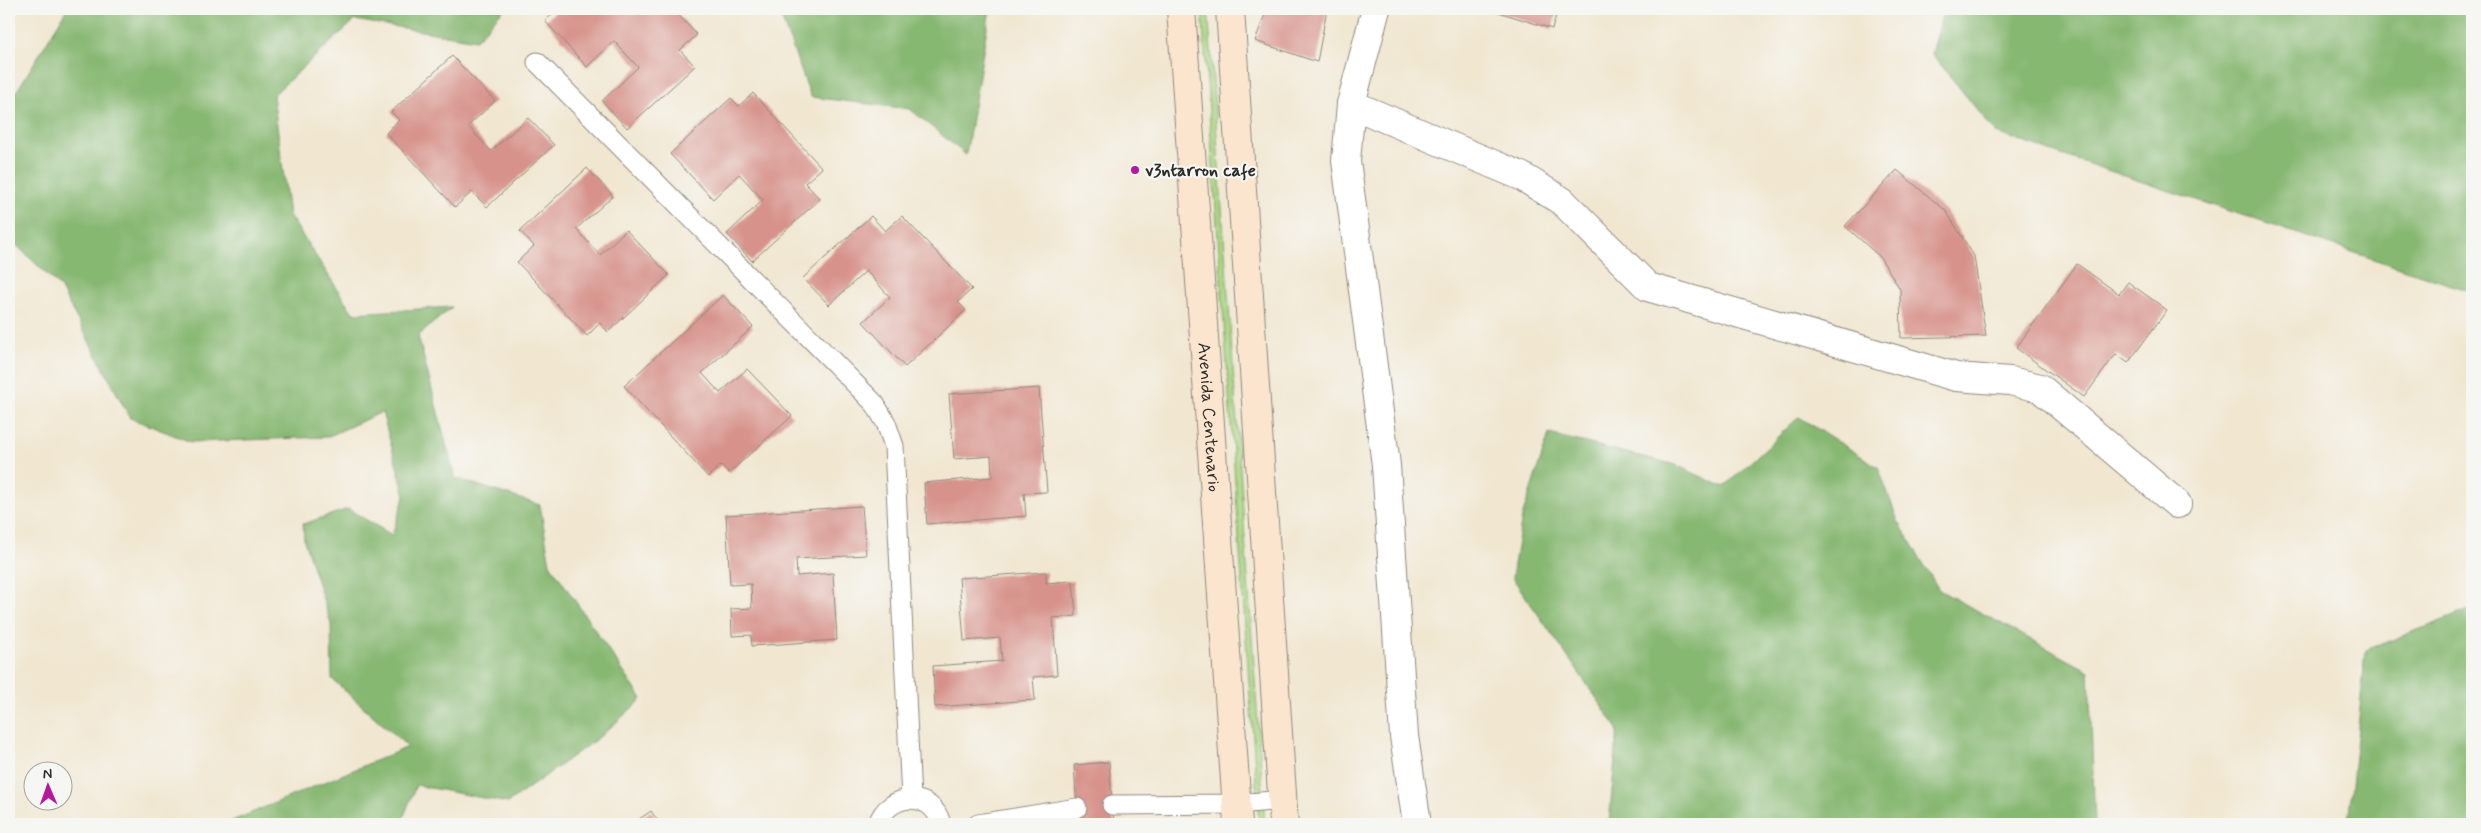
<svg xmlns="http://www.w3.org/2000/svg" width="2481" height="833" font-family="Mynerve,sans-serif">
	<rect width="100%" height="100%" fill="#f6f6f2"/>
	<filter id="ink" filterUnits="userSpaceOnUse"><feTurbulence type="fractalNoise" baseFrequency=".02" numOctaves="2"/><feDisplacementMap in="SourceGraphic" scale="10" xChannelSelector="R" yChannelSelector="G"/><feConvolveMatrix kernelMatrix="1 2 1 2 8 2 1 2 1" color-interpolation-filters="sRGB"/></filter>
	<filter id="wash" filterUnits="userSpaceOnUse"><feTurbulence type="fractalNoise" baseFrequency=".0096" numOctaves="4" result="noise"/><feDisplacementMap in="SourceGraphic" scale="20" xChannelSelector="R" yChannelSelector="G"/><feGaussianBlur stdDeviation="1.12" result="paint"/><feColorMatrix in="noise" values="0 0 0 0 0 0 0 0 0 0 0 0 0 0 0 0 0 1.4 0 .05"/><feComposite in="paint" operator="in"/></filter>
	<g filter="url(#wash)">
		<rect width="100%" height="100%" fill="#f1e7d1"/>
		<path fill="#aad885" stroke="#6a8258" d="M 1202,9 L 1208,9 L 1265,824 L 1259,824 Z"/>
		<g fill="#87b872" stroke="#59724e">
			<path d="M 67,9 L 504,9 L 476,40 L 355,20 L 273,95 L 289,215 L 353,313 L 452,307 L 418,336 L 455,478 L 540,505 L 550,564 L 642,699 L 602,735 L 508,803 L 416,785 L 401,824 L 225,824 L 408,747 L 332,679 L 331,624 L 304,540 L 303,524 L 348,509 L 392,535 L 405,495 L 382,412 L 327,437 L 191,442 L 130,418 L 60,287 L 9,238 L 9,104 Z"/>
			<path d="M 778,9 L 990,9 L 966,155 L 910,109 L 811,97 Z"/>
			<path d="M 1944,9 L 2472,9 L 2472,292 L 1996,133 L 1932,54 Z"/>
			<path d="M 1799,417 L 1878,467 L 1898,521 L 1939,590 L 2089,671 L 2095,824 L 1611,824 L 1609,822 L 1618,729 L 1512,577 L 1522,517 L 1549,434 L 1676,465 L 1724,487 Z"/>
			<path d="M 2472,609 L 2472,824 L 2348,824 L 2366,650 Z"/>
		</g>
		<g id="blocks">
			<g fill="#d7938b">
				<path d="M 558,9 L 673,9 L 697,35 L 680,50 L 695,66 L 627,128 L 602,101 L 638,67 L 614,41 L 587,67 L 545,21 Z"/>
				<path d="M 1267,9 L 1327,9 L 1317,62 L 1255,41 Z"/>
				<path d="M 1489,9 L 1558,9 L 1552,29 Z"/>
				<path d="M 452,56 L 495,101 L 468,126 L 491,151 L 528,118 L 554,145 L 487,207 L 472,192 L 455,207 L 386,133 L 399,120 L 391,112 Z"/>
				<path d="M 753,93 L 822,168 L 805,183 L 820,199 L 752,261 L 727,234 L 763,200 L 739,174 L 713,199 L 670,154 L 731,98 L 739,106 Z"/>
				<path d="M 587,168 L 613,196 L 576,229 L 600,255 L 626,230 L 669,275 L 608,332 L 600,323 L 587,336 L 517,262 L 534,246 L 520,231 Z"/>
				<path d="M 1897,170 L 1946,211 L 1974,256 L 1986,336 L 1901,338 L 1900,289 L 1880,257 L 1845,226 Z"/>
				<path d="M 871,216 L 885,231 L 902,216 L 972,289 L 958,302 L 966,310 L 905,367 L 863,322 L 890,297 L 866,271 L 829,305 L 803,278 Z"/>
				<path d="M 2077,264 L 2119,294 L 2128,282 L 2167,310 L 2128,363 L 2116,354 L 2084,397 L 2016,348 Z"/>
				<path d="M 723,295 L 753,327 L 702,373 L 720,393 L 747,369 L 792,416 L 729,473 L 721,465 L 708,477 L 624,386 Z"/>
				<path d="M 1039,388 L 1047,492 L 1024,493 L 1026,516 L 927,524 L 924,483 L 992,477 L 991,456 L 954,459 L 949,394 Z"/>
				<path d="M 862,506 L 866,555 L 796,559 L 797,576 L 833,573 L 837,640 L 752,646 L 751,635 L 732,636 L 731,609 L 752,608 L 751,584 L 730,585 L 726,515 Z"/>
				<path d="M 1046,572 L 1046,583 L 1073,581 L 1076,616 L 1053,618 L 1057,675 L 1033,677 L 1035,700 L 935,707 L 933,666 L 1002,661 L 1000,638 L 964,641 L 959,578 Z"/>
				<path d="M 1109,762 L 1114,824 L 1078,824 L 1074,765 Z"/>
				<path d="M 651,811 L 660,824 L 632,824 Z"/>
			</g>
		</g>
	</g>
	<g filter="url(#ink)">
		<use href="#blocks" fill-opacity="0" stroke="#8e897e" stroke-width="1"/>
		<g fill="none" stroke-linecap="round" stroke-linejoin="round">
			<g stroke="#8e897e" stroke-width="21">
				<g id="lane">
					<path d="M 537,62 L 875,404 L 886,423 L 894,446 L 911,799"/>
					<path d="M 1112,805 L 1237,804 L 1283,800"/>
					<path d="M 878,824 C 888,792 933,790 941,824"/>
					<path d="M 978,824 L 1077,808"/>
				</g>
			</g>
			<g stroke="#8e897e" stroke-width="30">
				<g id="street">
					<path d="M 1376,9 L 1351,104 L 1346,161 L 1386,465 L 1404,736 L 1417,824"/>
					<path d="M 1351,104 L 1521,176 L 1562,201 L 1648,287 L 1956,377 L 2010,381 L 2040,388 L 2177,504"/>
				</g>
			</g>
			<g stroke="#8e897e" stroke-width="30">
				<g id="secondary">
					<path id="s1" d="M 1181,9 L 1238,824"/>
					<path d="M 1230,9 L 1284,824"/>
				</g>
			</g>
			<use href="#lane" stroke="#fff" stroke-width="19"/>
			<use href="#street" stroke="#fff" stroke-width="28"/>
			<use href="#secondary" stroke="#fbe5cf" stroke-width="28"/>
		</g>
	</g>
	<circle fill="#b5179e" stroke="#f6f6f2" stroke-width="2" cx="1135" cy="170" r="5"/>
	<g text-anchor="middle" stroke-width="4.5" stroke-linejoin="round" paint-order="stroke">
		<g font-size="18" font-weight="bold" fill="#2b2b2b" stroke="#f6f6f2" text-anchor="start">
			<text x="1145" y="176">v3ntarron cafe</text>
		</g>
		<g font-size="18" fill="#2b2b2b" stroke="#f6f6f2">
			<text dy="6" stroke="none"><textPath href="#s1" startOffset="409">Avenida Centenario</textPath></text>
		</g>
	</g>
	<rect width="2481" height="833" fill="none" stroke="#f6f6f2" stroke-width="30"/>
	<g transform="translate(48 786) rotate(358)"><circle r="24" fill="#f6f6f2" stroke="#a5a5a2"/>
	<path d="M0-4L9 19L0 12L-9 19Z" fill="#b5179e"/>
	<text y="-8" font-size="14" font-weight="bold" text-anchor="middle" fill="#2b2b2b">N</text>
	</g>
</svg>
